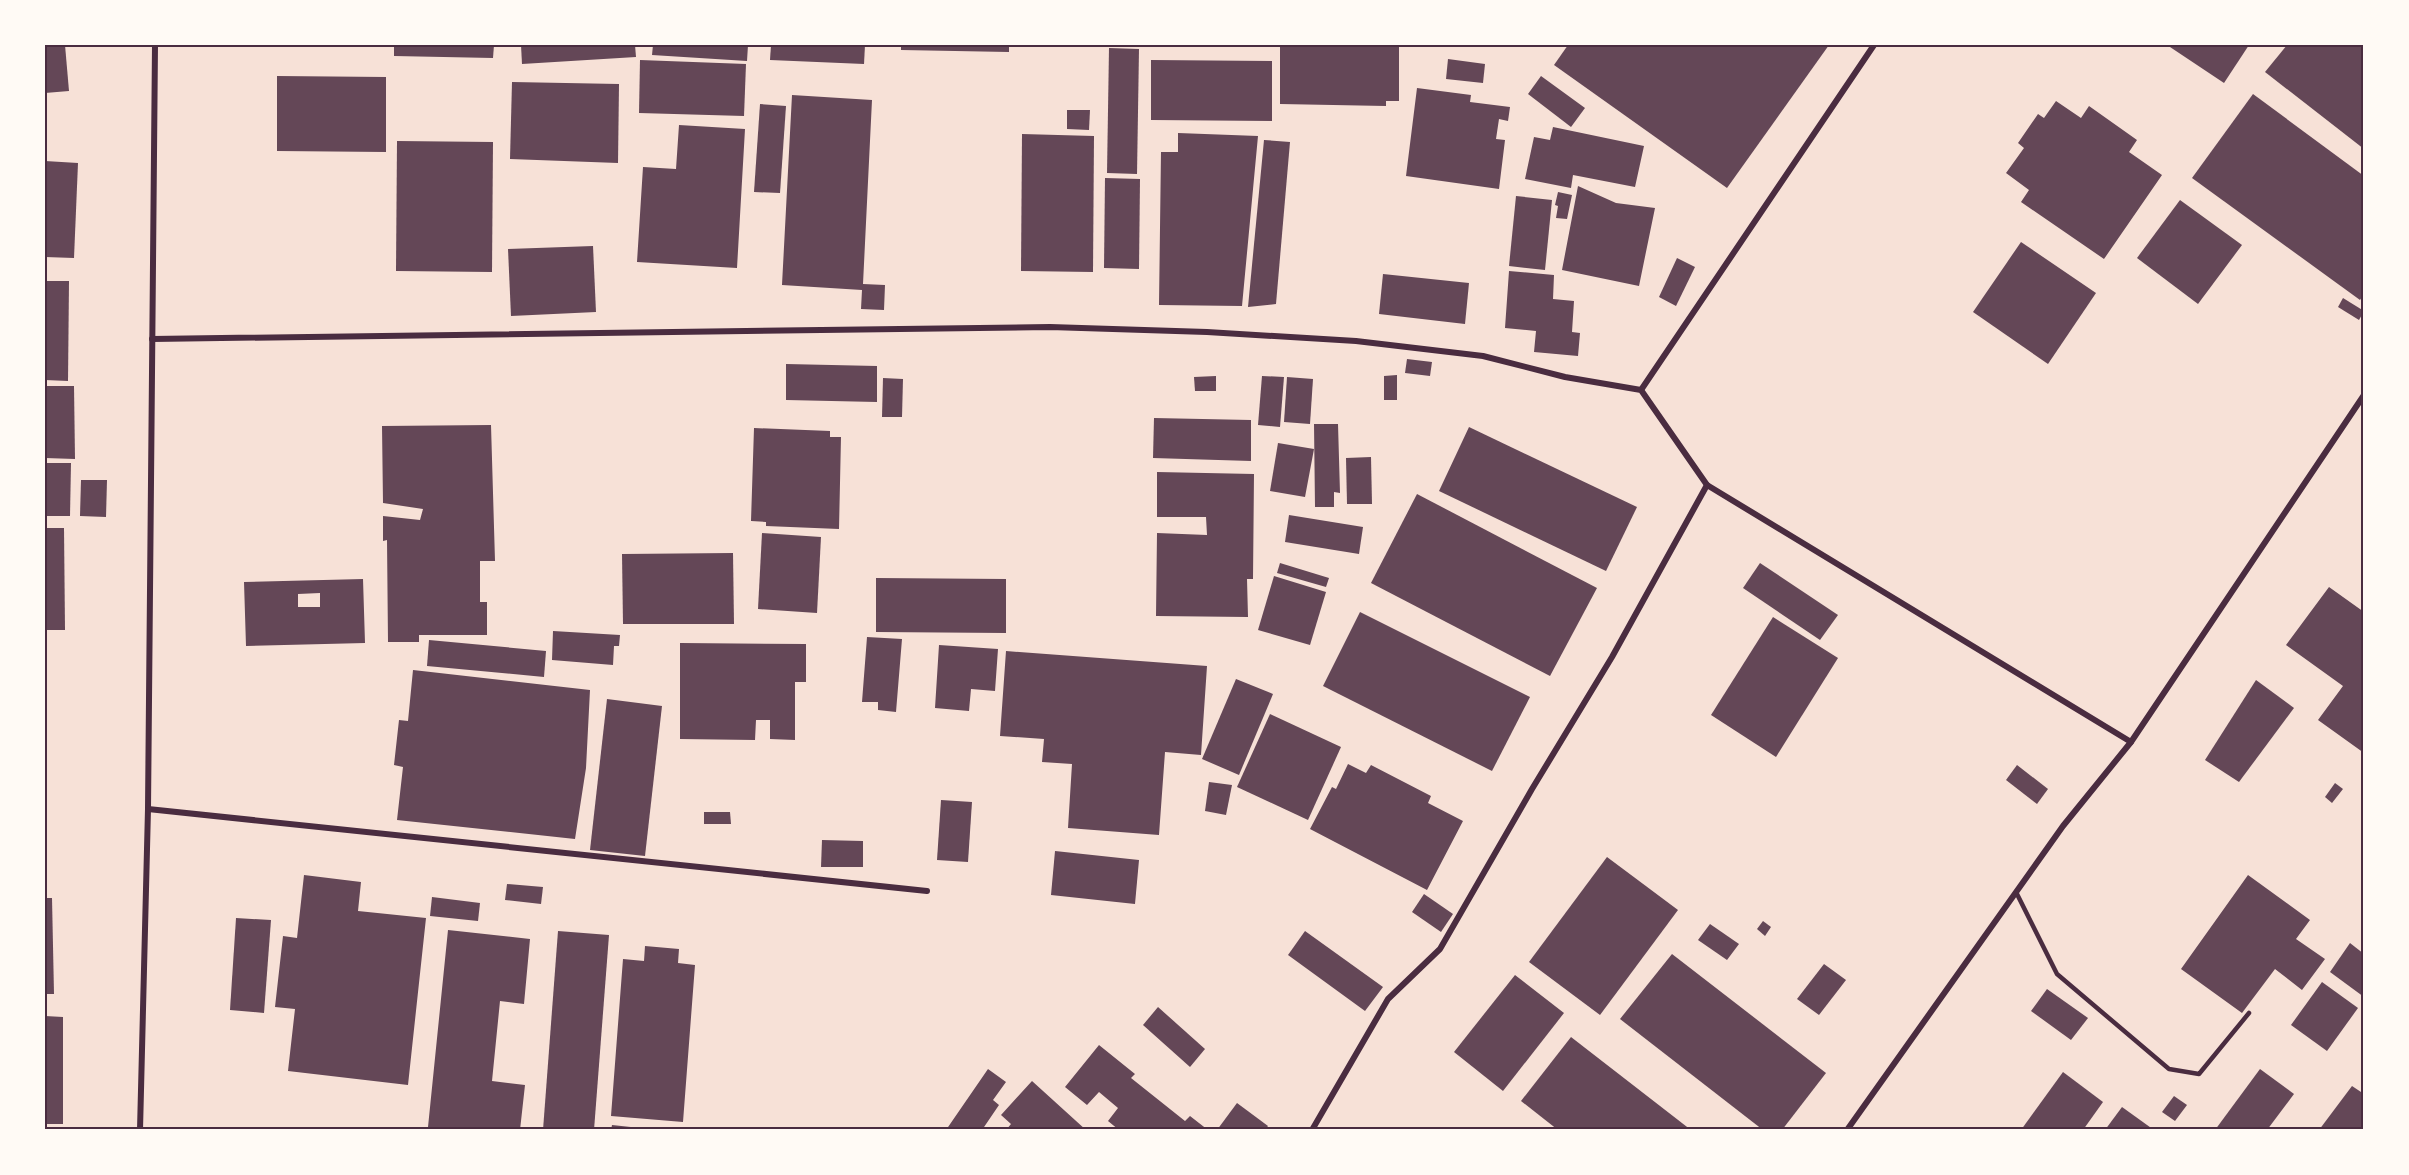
<svg xmlns="http://www.w3.org/2000/svg" width="2409" height="1175" font-family="Raleway,sans-serif">
	<rect width="100%" height="100%" fill="#f7e1d7"/>
	<g fill="#644757" fill-rule="evenodd">
		<path d="M 45,45 L 65,45 L 69,91 L 45,93 Z"/>
		<path d="M 394,45 L 494,45 L 493,58 L 394,56 Z"/>
		<path d="M 521,45 L 635,45 L 636,57 L 522,64 Z"/>
		<path d="M 653,45 L 748,45 L 747,61 L 652,55 Z"/>
		<path d="M 771,45 L 865,45 L 864,64 L 770,60 Z"/>
		<path d="M 901,45 L 1009,45 L 1009,52 L 901,50 Z"/>
		<path d="M 1280,45 L 1399,45 L 1399,101 L 1386,101 L 1386,106 L 1280,104 Z"/>
		<path d="M 1568,45 L 1829,45 L 1727,188 L 1554,65 Z"/>
		<path d="M 2172,45 L 2249,45 L 2224,83 L 2170,47 Z"/>
		<path d="M 2287,45 L 2364,45 L 2364,149 L 2265,72 Z"/>
		<path d="M 1109,48 L 1139,49 L 1137,174 L 1107,173 Z"/>
		<path d="M 1448,59 L 1485,64 L 1483,83 L 1446,79 Z"/>
		<path d="M 640,60 L 746,64 L 744,116 L 639,113 Z"/>
		<path d="M 1151,60 L 1272,61 L 1272,121 L 1151,120 Z"/>
		<path d="M 277,76 L 386,77 L 386,152 L 277,151 Z"/>
		<path d="M 1541,76 L 1585,108 L 1571,127 L 1528,94 Z"/>
		<path d="M 512,82 L 619,84 L 618,163 L 510,159 Z"/>
		<path d="M 1417,88 L 1471,95 L 1470,102 L 1510,107 L 1508,121 L 1499,119 L 1496,139 L 1505,140 L 1499,189 L 1406,176 Z"/>
		<path d="M 2253,94 L 2364,176 L 2364,294 L 2360,300 L 2192,178 Z"/>
		<path d="M 792,95 L 872,100 L 863,284 L 885,285 L 884,310 L 861,309 L 862,290 L 782,285 Z"/>
		<path d="M 2056,101 L 2081,118 L 2089,106 L 2137,140 L 2129,152 L 2162,175 L 2104,259 L 2021,202 L 2029,190 L 2006,173 L 2024,148 L 2018,143 L 2038,114 L 2044,118 Z"/>
		<path d="M 760,104 L 786,106 L 780,193 L 754,192 Z"/>
		<path d="M 1067,110 L 1090,110 L 1089,130 L 1067,129 Z"/>
		<path d="M 679,125 L 745,129 L 737,268 L 637,262 L 643,167 L 676,169 Z"/>
		<path d="M 1553,127 L 1644,146 L 1635,187 L 1573,175 L 1571,188 L 1525,179 L 1534,137 L 1550,140 Z"/>
		<path d="M 1178,133 L 1258,136 L 1242,306 L 1159,305 L 1161,152 L 1178,152 Z"/>
		<path d="M 1022,134 L 1094,136 L 1093,272 L 1021,271 Z"/>
		<path d="M 1264,140 L 1290,142 L 1276,304 L 1248,307 Z"/>
		<path d="M 397,141 L 493,142 L 492,272 L 396,271 Z"/>
		<path d="M 45,161 L 78,163 L 74,258 L 45,257 Z"/>
		<path d="M 1105,178 L 1140,179 L 1139,269 L 1104,268 Z"/>
		<path d="M 1578,186 L 1616,203 L 1655,208 L 1639,286 L 1562,270 Z"/>
		<path d="M 1558,192 L 1572,195 L 1567,219 L 1556,218 L 1558,206 L 1555,205 Z"/>
		<path d="M 1516,196 L 1552,200 L 1545,270 L 1509,266 Z"/>
		<path d="M 2180,200 L 2242,245 L 2198,304 L 2137,258 Z"/>
		<path d="M 2021,242 L 2096,293 L 2048,364 L 1973,312 Z"/>
		<path d="M 593,246 L 596,312 L 511,316 L 508,249 Z"/>
		<path d="M 1677,258 L 1695,267 L 1676,306 L 1659,297 Z"/>
		<path d="M 1509,271 L 1554,275 L 1553,299 L 1574,301 L 1572,332 L 1580,333 L 1578,356 L 1534,352 L 1536,331 L 1505,328 Z"/>
		<path d="M 1383,274 L 1469,283 L 1465,324 L 1379,314 Z"/>
		<path d="M 45,281 L 69,281 L 68,381 L 45,380 Z"/>
		<path d="M 2343,298 L 2364,311 L 2359,320 L 2338,307 Z"/>
		<path d="M 1407,359 L 1432,362 L 1430,376 L 1405,373 Z"/>
		<path d="M 786,364 L 877,366 L 877,402 L 786,400 Z"/>
		<path d="M 1397,375 L 1397,400 L 1384,400 L 1384,376 Z"/>
		<path d="M 1216,376 L 1216,391 L 1195,391 L 1194,377 Z"/>
		<path d="M 1262,376 L 1284,377 L 1280,427 L 1258,425 Z"/>
		<path d="M 1287,377 L 1313,379 L 1310,424 L 1284,422 Z"/>
		<path d="M 883,378 L 903,379 L 902,417 L 882,417 Z"/>
		<path d="M 45,386 L 74,386 L 75,459 L 45,458 Z"/>
		<path d="M 1154,418 L 1251,420 L 1251,461 L 1153,458 Z"/>
		<path d="M 1314,424 L 1338,424 L 1340,493 L 1334,492 L 1334,507 L 1315,507 Z"/>
		<path d="M 491,425 L 495,561 L 480,561 L 480,602 L 487,602 L 487,635 L 419,635 L 419,642 L 388,642 L 387,540 L 383,541 L 383,516 L 420,520 L 423,509 L 383,503 L 382,426 Z"/>
		<path d="M 1469,427 L 1637,507 L 1606,571 L 1439,491 Z"/>
		<path d="M 754,428 L 830,431 L 830,437 L 841,437 L 839,529 L 766,526 L 766,522 L 751,521 Z"/>
		<path d="M 1278,443 L 1314,449 L 1305,497 L 1270,491 Z"/>
		<path d="M 1371,457 L 1372,504 L 1347,504 L 1346,458 Z"/>
		<path d="M 45,463 L 71,463 L 70,516 L 45,516 Z"/>
		<path d="M 1157,472 L 1254,474 L 1253,579 L 1247,579 L 1248,617 L 1156,616 L 1157,533 L 1207,535 L 1206,517 L 1157,517 Z"/>
		<path d="M 81,480 L 107,480 L 106,517 L 80,516 Z"/>
		<path d="M 1417,494 L 1597,588 L 1550,676 L 1371,583 Z"/>
		<path d="M 1289,515 L 1363,527 L 1359,554 L 1285,542 Z"/>
		<path d="M 45,528 L 64,528 L 65,630 L 45,630 Z"/>
		<path d="M 762,533 L 821,537 L 817,613 L 758,609 Z"/>
		<path d="M 733,553 L 734,624 L 623,624 L 622,554 Z"/>
		<path d="M 1280,563 L 1329,578 L 1326,587 L 1277,573 Z"/>
		<path d="M 1760,563 L 1838,615 L 1820,640 L 1743,588 Z"/>
		<path d="M 1274,576 L 1326,592 L 1310,645 L 1258,630 Z"/>
		<path d="M 876,578 L 1006,579 L 1006,633 L 876,632 Z"/>
		<path d="M 363,579 L 365,643 L 246,646 L 244,582 ZM 320,593 L 320,607 L 298,607 L 298,594 Z"/>
		<path d="M 2329,587 L 2364,612 L 2364,753 L 2318,720 L 2343,686 L 2286,645 Z"/>
		<path d="M 1360,612 L 1530,697 L 1492,771 L 1323,686 Z"/>
		<path d="M 1773,617 L 1838,658 L 1776,757 L 1711,715 Z"/>
		<path d="M 553,631 L 620,635 L 619,646 L 614,646 L 613,665 L 552,660 Z"/>
		<path d="M 867,637 L 902,639 L 896,712 L 878,710 L 878,702 L 862,702 Z"/>
		<path d="M 429,640 L 546,651 L 544,677 L 427,666 Z"/>
		<path d="M 680,643 L 806,644 L 806,682 L 795,682 L 795,740 L 770,739 L 770,720 L 756,720 L 755,740 L 680,739 Z"/>
		<path d="M 939,645 L 998,649 L 995,691 L 971,689 L 969,711 L 935,708 Z"/>
		<path d="M 1006,651 L 1207,666 L 1201,755 L 1165,752 L 1159,835 L 1068,828 L 1072,764 L 1042,762 L 1044,739 L 1000,736 Z"/>
		<path d="M 413,670 L 590,690 L 586,768 L 575,839 L 397,820 L 403,767 L 394,765 L 399,720 L 408,721 Z"/>
		<path d="M 1236,679 L 1273,694 L 1239,775 L 1202,759 Z"/>
		<path d="M 2256,680 L 2294,708 L 2239,782 L 2205,760 Z"/>
		<path d="M 607,699 L 662,706 L 645,856 L 590,850 Z"/>
		<path d="M 1270,714 L 1341,747 L 1308,820 L 1237,787 Z"/>
		<path d="M 1348,764 L 1366,773 L 1371,765 L 1431,796 L 1428,803 L 1463,821 L 1427,890 L 1310,829 L 1332,787 L 1336,789 Z"/>
		<path d="M 2017,765 L 2048,789 L 2037,804 L 2006,780 Z"/>
		<path d="M 1209,782 L 1232,785 L 1226,815 L 1205,811 Z"/>
		<path d="M 2335,783 L 2343,789 L 2332,803 L 2325,797 Z"/>
		<path d="M 941,800 L 972,802 L 968,862 L 937,860 Z"/>
		<path d="M 704,812 L 730,812 L 731,824 L 704,824 Z"/>
		<path d="M 822,840 L 863,841 L 863,867 L 821,867 Z"/>
		<path d="M 1055,851 L 1139,860 L 1135,904 L 1051,895 Z"/>
		<path d="M 1607,857 L 1678,910 L 1600,1015 L 1529,962 Z"/>
		<path d="M 304,875 L 361,882 L 358,911 L 426,918 L 408,1085 L 288,1071 L 295,1009 L 275,1007 L 283,936 L 297,938 Z"/>
		<path d="M 2248,875 L 2310,920 L 2296,939 L 2325,959 L 2302,990 L 2275,969 L 2242,1013 L 2181,969 Z"/>
		<path d="M 507,884 L 543,887 L 541,904 L 505,900 Z"/>
		<path d="M 1424,894 L 1453,914 L 1441,932 L 1412,912 Z"/>
		<path d="M 432,897 L 480,903 L 478,921 L 430,916 Z"/>
		<path d="M 45,898 L 52,898 L 54,994 L 45,994 Z"/>
		<path d="M 236,918 L 271,920 L 264,1013 L 230,1010 Z"/>
		<path d="M 1763,921 L 1771,927 L 1765,936 L 1757,929 Z"/>
		<path d="M 1710,924 L 1739,944 L 1727,960 L 1698,940 Z"/>
		<path d="M 448,930 L 530,939 L 524,1004 L 500,1001 L 492,1081 L 525,1085 L 520,1130 L 452,1130 L 428,1127 Z"/>
		<path d="M 558,931 L 609,935 L 594,1130 L 543,1130 Z"/>
		<path d="M 1305,931 L 1383,987 L 1365,1011 L 1288,955 Z"/>
		<path d="M 2350,943 L 2364,954 L 2364,997 L 2330,972 Z"/>
		<path d="M 645,946 L 679,949 L 678,963 L 695,965 L 683,1122 L 611,1116 L 623,959 L 644,961 Z"/>
		<path d="M 1672,954 L 1826,1073 L 1782,1130 L 1763,1130 L 1620,1019 Z"/>
		<path d="M 1824,964 L 1846,980 L 1819,1015 L 1797,999 Z"/>
		<path d="M 1515,975 L 1564,1013 L 1503,1091 L 1454,1052 Z"/>
		<path d="M 2322,982 L 2358,1008 L 2327,1051 L 2291,1025 Z"/>
		<path d="M 2047,989 L 2088,1018 L 2071,1040 L 2031,1011 Z"/>
		<path d="M 1158,1007 L 1205,1049 L 1190,1067 L 1143,1025 Z"/>
		<path d="M 45,1016 L 63,1017 L 63,1124 L 45,1124 Z"/>
		<path d="M 1571,1037 L 1691,1130 L 1558,1130 L 1521,1101 Z"/>
		<path d="M 1099,1045 L 1135,1074 L 1131,1078 L 1185,1121 L 1190,1116 L 1208,1130 L 1119,1130 L 1108,1121 L 1118,1108 L 1099,1092 L 1087,1105 L 1065,1087 Z"/>
		<path d="M 988,1069 L 1006,1082 L 993,1100 L 999,1105 L 982,1130 L 946,1130 Z"/>
		<path d="M 2260,1069 L 2294,1094 L 2267,1130 L 2215,1130 Z"/>
		<path d="M 2063,1072 L 2103,1102 L 2083,1130 L 2021,1130 Z"/>
		<path d="M 1032,1081 L 1086,1130 L 1006,1130 L 1011,1124 L 1001,1115 Z"/>
		<path d="M 2352,1086 L 2364,1094 L 2364,1130 L 2319,1130 Z"/>
		<path d="M 2174,1096 L 2187,1105 L 2175,1121 L 2162,1112 Z"/>
		<path d="M 1237,1103 L 1268,1126 L 1265,1130 L 1217,1130 Z"/>
		<path d="M 2122,1107 L 2154,1130 L 2105,1130 Z"/>
		<path d="M 612,1125 L 640,1128 L 640,1130 L 611,1130 Z"/>
	</g>
	<g fill="none" stroke-linecap="round" stroke-linejoin="round">
		<path stroke="#4a2c40" stroke-width="4.5" d="M 2016,892 L 2057,974 L 2169,1069 L 2199,1074 L 2249,1013"/>
		<g stroke="#4a2c40" stroke-width="6">
			<path d="M 152,339 L 1050,327 L 1207,332 L 1356,341 L 1483,356 L 1565,377 L 1641,390 L 1707,485 L 2131,742"/>
			<path d="M 1641,390 L 1874,45"/>
			<path d="M 148,809 L 927,891"/>
			<path d="M 140,1130 L 148,809 L 155,45"/>
			<path d="M 1312,1130 L 1388,999 L 1440,949 L 1532,789 L 1612,657 L 1707,485"/>
			<path d="M 1847,1130 L 2063,826 L 2131,742 L 2364,395"/>
		</g>
	</g>
	<rect width="2409" height="1175" fill="none" stroke="#fffaf5" stroke-width="93"/>
	<rect x="46" y="46" width="2316" height="1082" fill="none" stroke="#4a2c40" stroke-width="2"/>
</svg>
